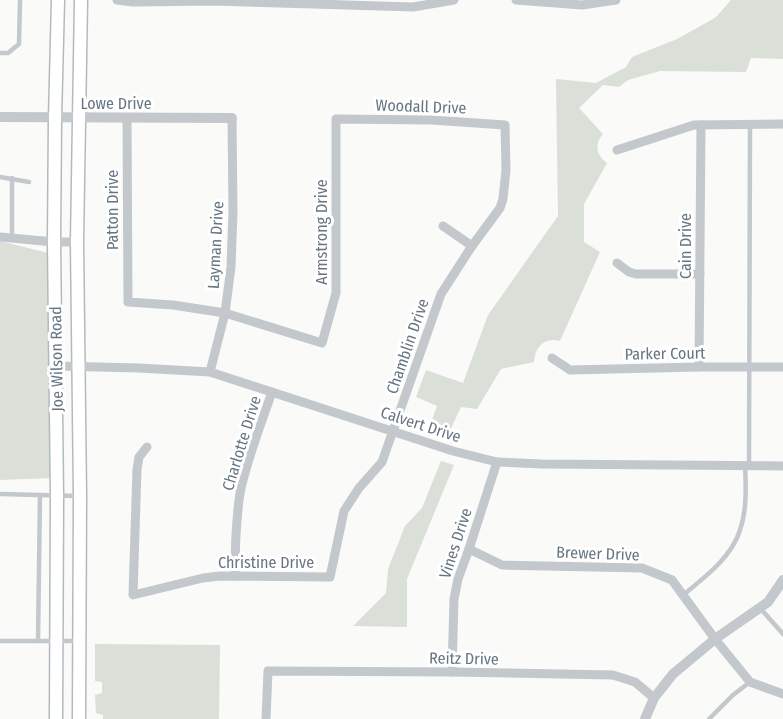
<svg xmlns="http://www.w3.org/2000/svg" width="783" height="719" font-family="'Fira Sans Condensed',sans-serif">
	<rect width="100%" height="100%" fill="#fafaf8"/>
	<g fill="#dadfd7">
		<path d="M 731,0 L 783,0 L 783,59 L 751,58 L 746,72 L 660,71 L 628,80 L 619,87 L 603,85 L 579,108 L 603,134 C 594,144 596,155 607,163 L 584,204 L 584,242 L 600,252 L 560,341 C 544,337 535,347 534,362 L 501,369 L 477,409 L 461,407 L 446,439 L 427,434 L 437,406 L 416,397 L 426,370 L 463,383 L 488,315 L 558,216 L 556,79 L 596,83 L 626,67 L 632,57 L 677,39 L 713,19 L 717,16 Z"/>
		<path d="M 0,241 L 52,254 L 53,478 L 0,480 Z"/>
		<path d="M 441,461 L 454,465 L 407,579 L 407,627 L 353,626 L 386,593 L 388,569 L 405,526 L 422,508 Z"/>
		<path d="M 95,644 L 220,645 L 219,719 L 103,719 L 103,715 L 96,713 L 95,695 L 102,693 L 102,682 L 95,681 Z"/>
	</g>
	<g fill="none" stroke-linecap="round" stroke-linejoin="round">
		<g stroke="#b3babf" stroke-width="15">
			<g id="secondary">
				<path d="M 56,719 L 57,496 L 54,242 L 55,118 L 58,0"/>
				<path d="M 79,719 L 80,496 L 77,242 L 81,0"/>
			</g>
		</g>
		<g stroke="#c3c8cc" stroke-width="4.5">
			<path d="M 0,53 L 8,53 L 19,44 L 20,0"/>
			<path d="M 0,177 L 29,182"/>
			<path d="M 12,178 L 12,238"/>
			<path d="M 749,465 L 750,124"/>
			<path d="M 0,494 L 78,496"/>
			<path d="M 683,595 C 704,578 732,557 740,530 C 747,510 746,486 745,465"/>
			<path d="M 760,608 L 783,634"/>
			<path d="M 0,641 L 78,641"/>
			<path d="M 38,641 L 40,495"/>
			<path d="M 709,719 L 733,695 L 750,682"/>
		</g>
		<g stroke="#c3c8cc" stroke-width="9">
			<path d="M 117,0 L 133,2 L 215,1 L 413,7 L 454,0"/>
			<path d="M 516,0 L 582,5 L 616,0"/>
			<path d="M 127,118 L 128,302 L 173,305 L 225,313 L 322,343 L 336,293 L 336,119 L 431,120 L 505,125 L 506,170 L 503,199 L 500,208 L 472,246 L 441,294 L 382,462 L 359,488 L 344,511 L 330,577 L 220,576 L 203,578 L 133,595 L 137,469 L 139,457 L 147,447"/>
			<path d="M 617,150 L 694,125 L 783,124"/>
			<path d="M 443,226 L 472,246"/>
			<path d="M 0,237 L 54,242 L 77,242"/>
			<path d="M 617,263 L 629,272 L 636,274 L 700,274"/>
			<path d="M 552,358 L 570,370 L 699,367 L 783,367"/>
			<path d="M 56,366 L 139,368 L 210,372 L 453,451 L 497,462 L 542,464 L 783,466"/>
			<path d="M 699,367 L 701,125"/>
			<path d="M 210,372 L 225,313 L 231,267 L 233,212 L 232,118"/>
			<path d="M 469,549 L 502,565 L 642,568 L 672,580 L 715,639 L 750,682 L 783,694"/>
			<path d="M 235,576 C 235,548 236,520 240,493 C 247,459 261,424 272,392"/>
			<path d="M 452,672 L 454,599 L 458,579 L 469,549 L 497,462"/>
			<path d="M 266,719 L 268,671 L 452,672 L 613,675 L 635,682 L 654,698"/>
		</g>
		<g stroke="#c3c8cc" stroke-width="10">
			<path d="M 0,117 L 232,118"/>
			<path d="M 645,719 L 654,698 L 673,674 L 715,639 L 768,602 L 783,580"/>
		</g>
		<use href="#secondary" stroke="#fff" stroke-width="12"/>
	</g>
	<g text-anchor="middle" stroke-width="6" stroke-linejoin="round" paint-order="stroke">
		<g font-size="16" fill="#657683" stroke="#fff">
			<text x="116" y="109">Lowe Drive</text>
			<text transform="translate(421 106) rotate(2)" y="6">Woodall Drive</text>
			<text transform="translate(112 210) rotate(-90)" y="6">Patton Drive</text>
			<text transform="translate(321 232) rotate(-90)" y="6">Armstrong Drive</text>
			<text transform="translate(215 245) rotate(-87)" y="6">Layman Drive</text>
			<text transform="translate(685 246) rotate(-90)" y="6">Cain Drive</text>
			<text transform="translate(407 346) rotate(-71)" y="6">Chamblin Drive</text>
			<text transform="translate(665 353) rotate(-1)" y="6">Parker Court</text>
			<text transform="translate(56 359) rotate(-91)" y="6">Joe Wilson Road</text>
			<text transform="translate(421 424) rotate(18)" y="6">Calvert Drive</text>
			<text transform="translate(241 443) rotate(-73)" y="6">Charlotte Drive</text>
			<text transform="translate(455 543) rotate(-72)" y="6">Vines Drive</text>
			<text transform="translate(598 553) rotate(2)" y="6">Brewer Drive</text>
			<text x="266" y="568">Christine Drive</text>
			<text transform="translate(464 658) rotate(1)" y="6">Reitz Drive</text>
		</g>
	</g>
</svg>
